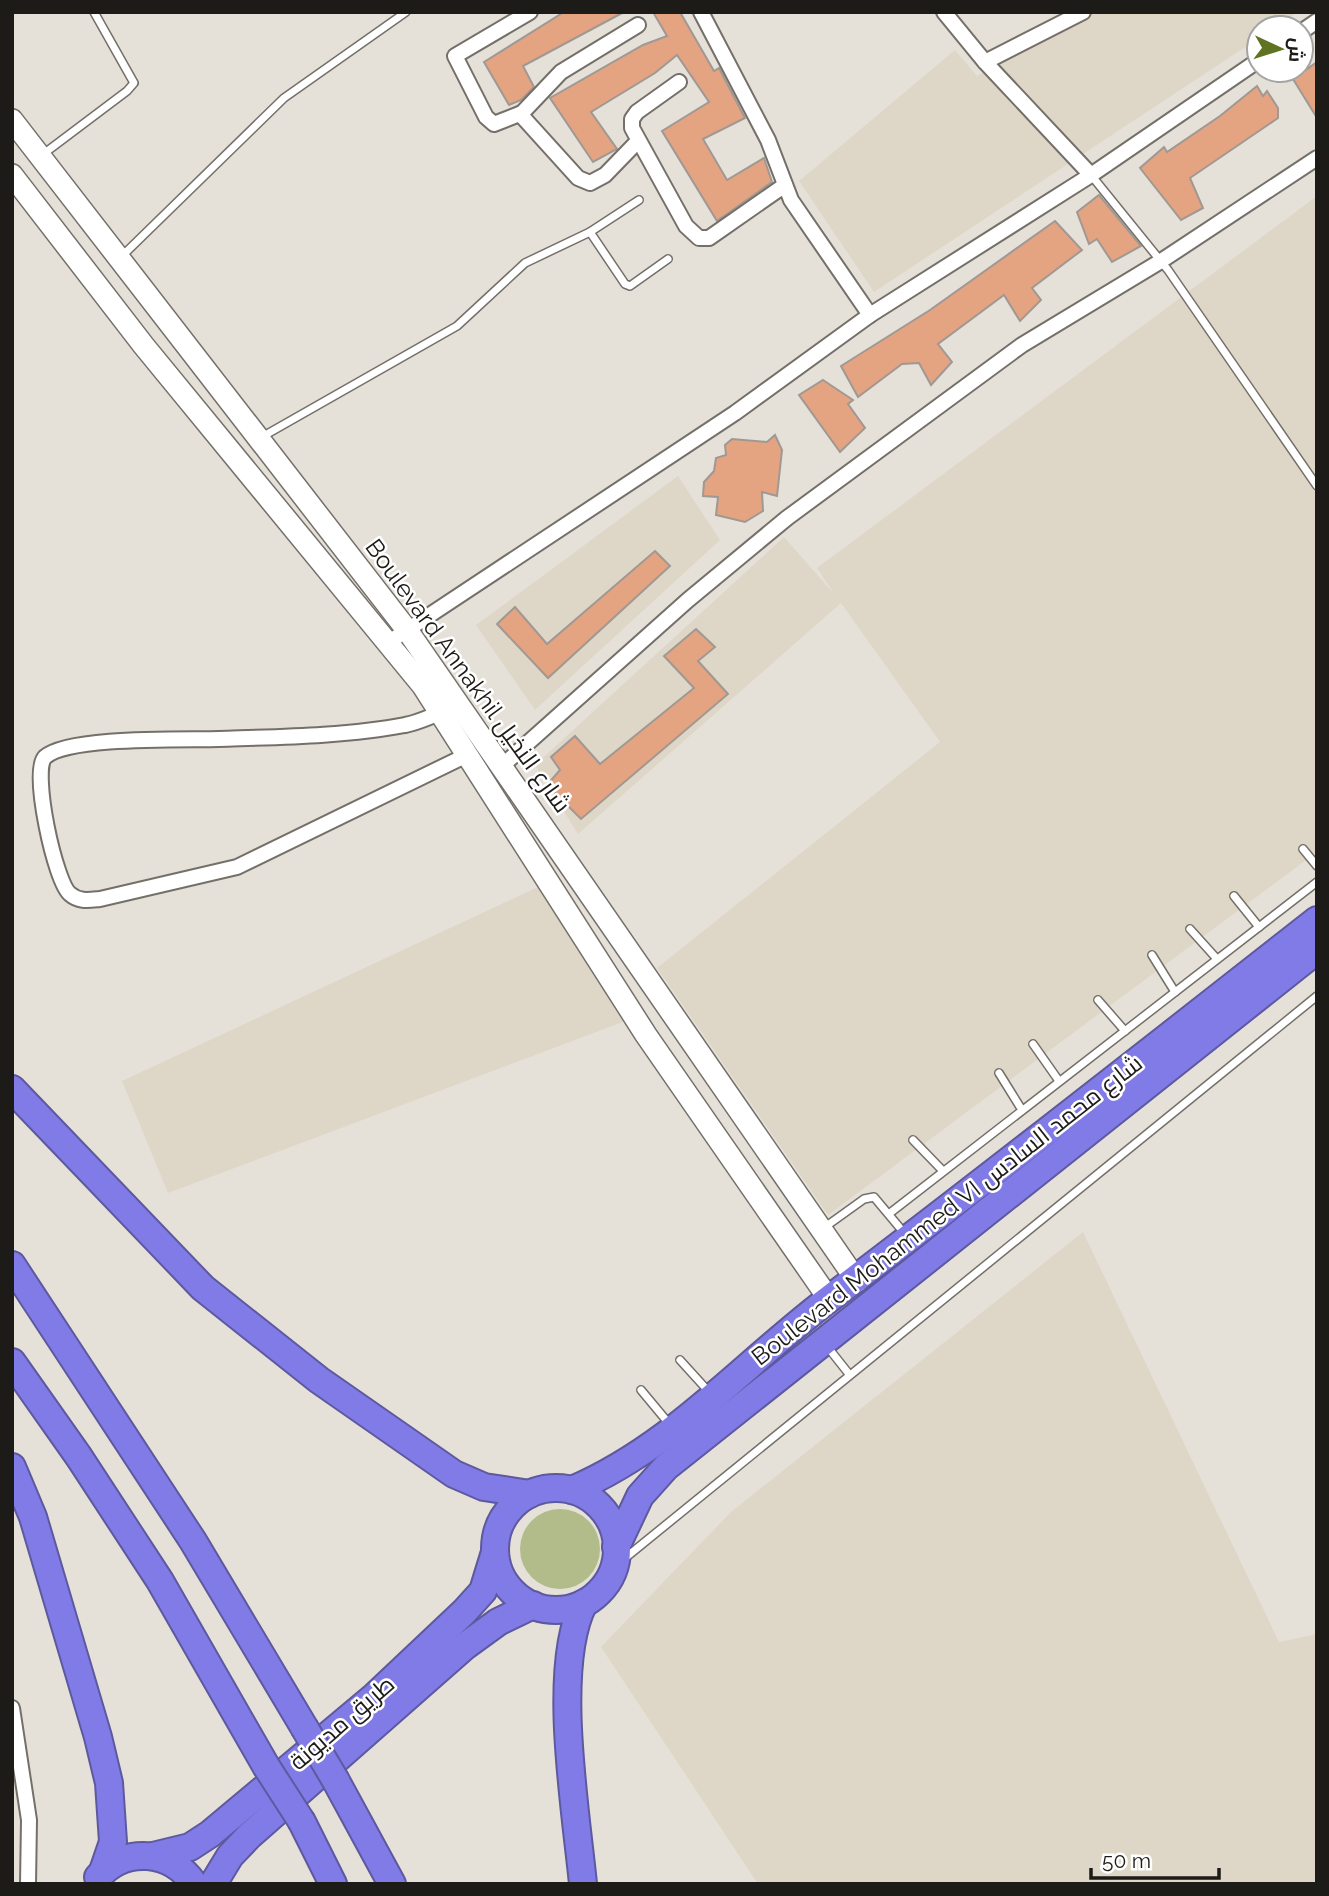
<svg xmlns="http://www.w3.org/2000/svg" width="1329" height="1896" font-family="Raleway,Cairo,sans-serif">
	<rect width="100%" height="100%" fill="#e5e1d9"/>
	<g fill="#ded7c8">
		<path d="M 1096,12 L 1298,12 L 1274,28 L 1259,28 L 1259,38 L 874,292 L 799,181 L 955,50 L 977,76 Z"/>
		<path d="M 1317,196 L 1317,852 L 828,1215 L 657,968 L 940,742 L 841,603 L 578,834 L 535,765 L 784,537 L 835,595 L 817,568 Z"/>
		<path d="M 678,476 L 720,540 L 535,710 L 476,625 Z"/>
		<path d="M 538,887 L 623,1022 L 168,1193 L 122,1081 Z"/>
		<path d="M 1083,1232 L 1279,1642 L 1317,1634 L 1317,1884 L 758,1884 L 601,1647 L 731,1512 Z"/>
	</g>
	<circle fill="#b2bb8a" cx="560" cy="1549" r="40"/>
	<g fill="#e4a381" stroke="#a09893" stroke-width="2">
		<path d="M 564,12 L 624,12 L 523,66 L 534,87 L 521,100 L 509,105 L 484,62 Z"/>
		<path d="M 653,12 L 680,12 L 714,71 L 719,68 L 745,118 L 703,139 L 727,180 L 764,158 L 772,182 L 717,221 L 662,131 L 709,102 L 677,55 L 655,73 L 591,112 L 617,149 L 593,162 L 550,98 L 643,45 L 667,36 Z"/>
		<path d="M 1317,62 L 1317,118 L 1293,79 Z"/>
		<path d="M 1257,86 L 1263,96 L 1267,91 L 1278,108 L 1278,118 L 1190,178 L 1203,208 L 1181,220 L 1140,168 L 1164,147 L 1167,152 L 1220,116 Z"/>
		<path d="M 1099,195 L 1141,246 L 1112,262 L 1097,239 L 1089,244 L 1077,212 Z"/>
		<path d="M 1055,221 L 1082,250 L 1032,288 L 1041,300 L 1020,321 L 1004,295 L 938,344 L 952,362 L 931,385 L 919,363 L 902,364 L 858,397 L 841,366 L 930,310 Z"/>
		<path d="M 823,380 L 853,400 L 848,404 L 865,428 L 840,452 L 799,395 Z"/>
		<path d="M 775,435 L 782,450 L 777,496 L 762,492 L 763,511 L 745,522 L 716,515 L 718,497 L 703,496 L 704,482 L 714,471 L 716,458 L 726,455 L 725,445 L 732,439 L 767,442 Z"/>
		<path d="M 655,551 L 670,566 L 548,678 L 497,624 L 515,607 L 547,644 Z"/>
		<path d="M 696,629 L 715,647 L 698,661 L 728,694 L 581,819 L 547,785 L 560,770 L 551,757 L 575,736 L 600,764 L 694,688 L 664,656 Z"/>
	</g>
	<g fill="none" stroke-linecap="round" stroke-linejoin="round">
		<g stroke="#747069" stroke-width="10">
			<g id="lane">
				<path d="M 42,155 L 127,91 L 134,83 L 94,12"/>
				<path d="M 1091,175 L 1168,270 L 1317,486"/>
				<path d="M 590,232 L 625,284 L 630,286 L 668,259"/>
				<path d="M 121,257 L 284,98 L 406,12"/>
				<path d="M 260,438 L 457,326 L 525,263 L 590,232 L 639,200"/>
				<path d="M 1303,849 L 1317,866"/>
				<path d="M 1234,896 L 1259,927"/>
				<path d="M 1190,929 L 1217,959"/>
				<path d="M 1152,955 L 1175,992"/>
				<path d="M 1098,1000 L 1125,1031"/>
				<path d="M 1033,1044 L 1059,1081"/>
				<path d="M 999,1073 L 1022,1110"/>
				<path d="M 913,1140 L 943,1171"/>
				<path d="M 890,1213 L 1317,882"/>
				<path d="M 825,1227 L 864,1199 L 874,1197 L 905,1234"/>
				<path d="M 826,1345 L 849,1374"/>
				<path d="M 680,1360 L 710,1393"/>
				<path d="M 641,1390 L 671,1426"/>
				<path d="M 614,1567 L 1317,996"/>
			</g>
		</g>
		<g stroke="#747069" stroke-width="18">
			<g id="street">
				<path d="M 530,12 L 455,56 L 486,117 L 494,124 L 522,113 L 561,72 L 638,25"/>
				<path d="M 701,12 L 768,140 L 791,200 L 870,315"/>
				<path d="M 944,12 L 985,62 L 1091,175"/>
				<path d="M 1301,32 L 1317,21"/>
				<path d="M 985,62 L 1083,12"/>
				<path d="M 679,82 L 637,112 L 632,119 L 632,128 L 686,226 L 699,238 L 709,238 L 785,185"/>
				<path d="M 520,114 L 578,178 L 590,183 L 605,175 L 637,142"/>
				<path d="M 389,642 L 735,413 L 870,315 L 1091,175 L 1259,60"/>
				<path d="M 440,713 C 429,717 417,723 405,725 C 348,736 278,737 219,739 C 184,740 69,736 45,757 C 31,771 55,882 70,894 C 79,902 89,900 100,899 L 237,867 L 467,755"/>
				<path d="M 502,766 L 688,600 L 787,518 L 1022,345 L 1161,261 L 1317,158"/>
				<path d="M 12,1708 L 29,1820 L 28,1884"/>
			</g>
		</g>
		<g stroke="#747069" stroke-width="24">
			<g id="secondary">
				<path d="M 12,120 L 407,630 L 857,1281"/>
				<path d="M 12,175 L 144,346 L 423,686 L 646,1035 L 829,1299"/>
			</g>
		</g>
		<g stroke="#5d599e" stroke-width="30">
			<g id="highway">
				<path d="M 12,1089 L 203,1288 L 319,1380 L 454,1474 L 484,1487 L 530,1494"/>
				<path d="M 12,1265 L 193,1541 L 304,1727"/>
				<path d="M 12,1362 L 79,1457 L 160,1581 L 266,1766"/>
				<path d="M 12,1467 L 33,1517 L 98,1737 L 109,1783 L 113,1842 L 103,1871"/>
				<circle cx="556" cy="1549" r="61"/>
				<path d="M 572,1490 C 673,1447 743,1364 829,1299 C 993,1175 1155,1047 1317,920"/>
				<path d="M 616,1547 L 640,1496 L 666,1467 L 1317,950"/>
				<path d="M 336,1781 L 392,1884"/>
				<path d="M 302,1822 L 333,1884"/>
				<path d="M 153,1856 L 190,1847 L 210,1834 L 375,1696 L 464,1612 L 483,1591 L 495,1552"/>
				<path d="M 98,1877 C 125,1846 171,1850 194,1884"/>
				<path d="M 213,1884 L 230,1856 L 249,1836 L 465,1646 L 498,1622 L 533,1605"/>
				<path d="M 583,1884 C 576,1811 551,1666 584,1603"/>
			</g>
		</g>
		<use href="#lane" stroke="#fff" stroke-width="7"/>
		<use href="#street" stroke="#fff" stroke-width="14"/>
		<use href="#secondary" stroke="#fff" stroke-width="21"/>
		<use href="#highway" stroke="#807be6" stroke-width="26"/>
		<g stroke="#5d599e" stroke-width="30" stroke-linecap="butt">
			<g id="highway-bridge">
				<path d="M 304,1727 L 336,1781"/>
				<path d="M 266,1766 L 302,1822"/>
			</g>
		</g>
		<use href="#highway-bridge" stroke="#807be6" stroke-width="26"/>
	</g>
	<g text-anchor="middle" stroke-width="5" stroke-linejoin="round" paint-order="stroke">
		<g font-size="24" fill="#1c1b18" stroke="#fff">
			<text transform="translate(468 676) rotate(54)" y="8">Boulevard Annakhil شارع النخيل</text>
			<text transform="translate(947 1210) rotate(-38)" y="8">Boulevard Mohammed VI شارع محمد السادس</text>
			<text transform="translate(342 1723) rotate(-41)" y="8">طريق مديونة</text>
		</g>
	</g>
	<rect width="1329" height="1896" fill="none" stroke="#1c1b18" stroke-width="28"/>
	<g transform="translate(1280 49) rotate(94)"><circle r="33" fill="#ffffff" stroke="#a4a4a3" stroke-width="2"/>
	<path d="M0-5L12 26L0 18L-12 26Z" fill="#5f7323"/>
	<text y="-10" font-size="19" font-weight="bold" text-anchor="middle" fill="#1c1b18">ش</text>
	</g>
	<path d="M1091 1868v10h128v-10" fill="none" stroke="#1c1b18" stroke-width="3.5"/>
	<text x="1102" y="1868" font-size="21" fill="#1c1b18" stroke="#ffffff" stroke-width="5" paint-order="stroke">50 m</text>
</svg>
